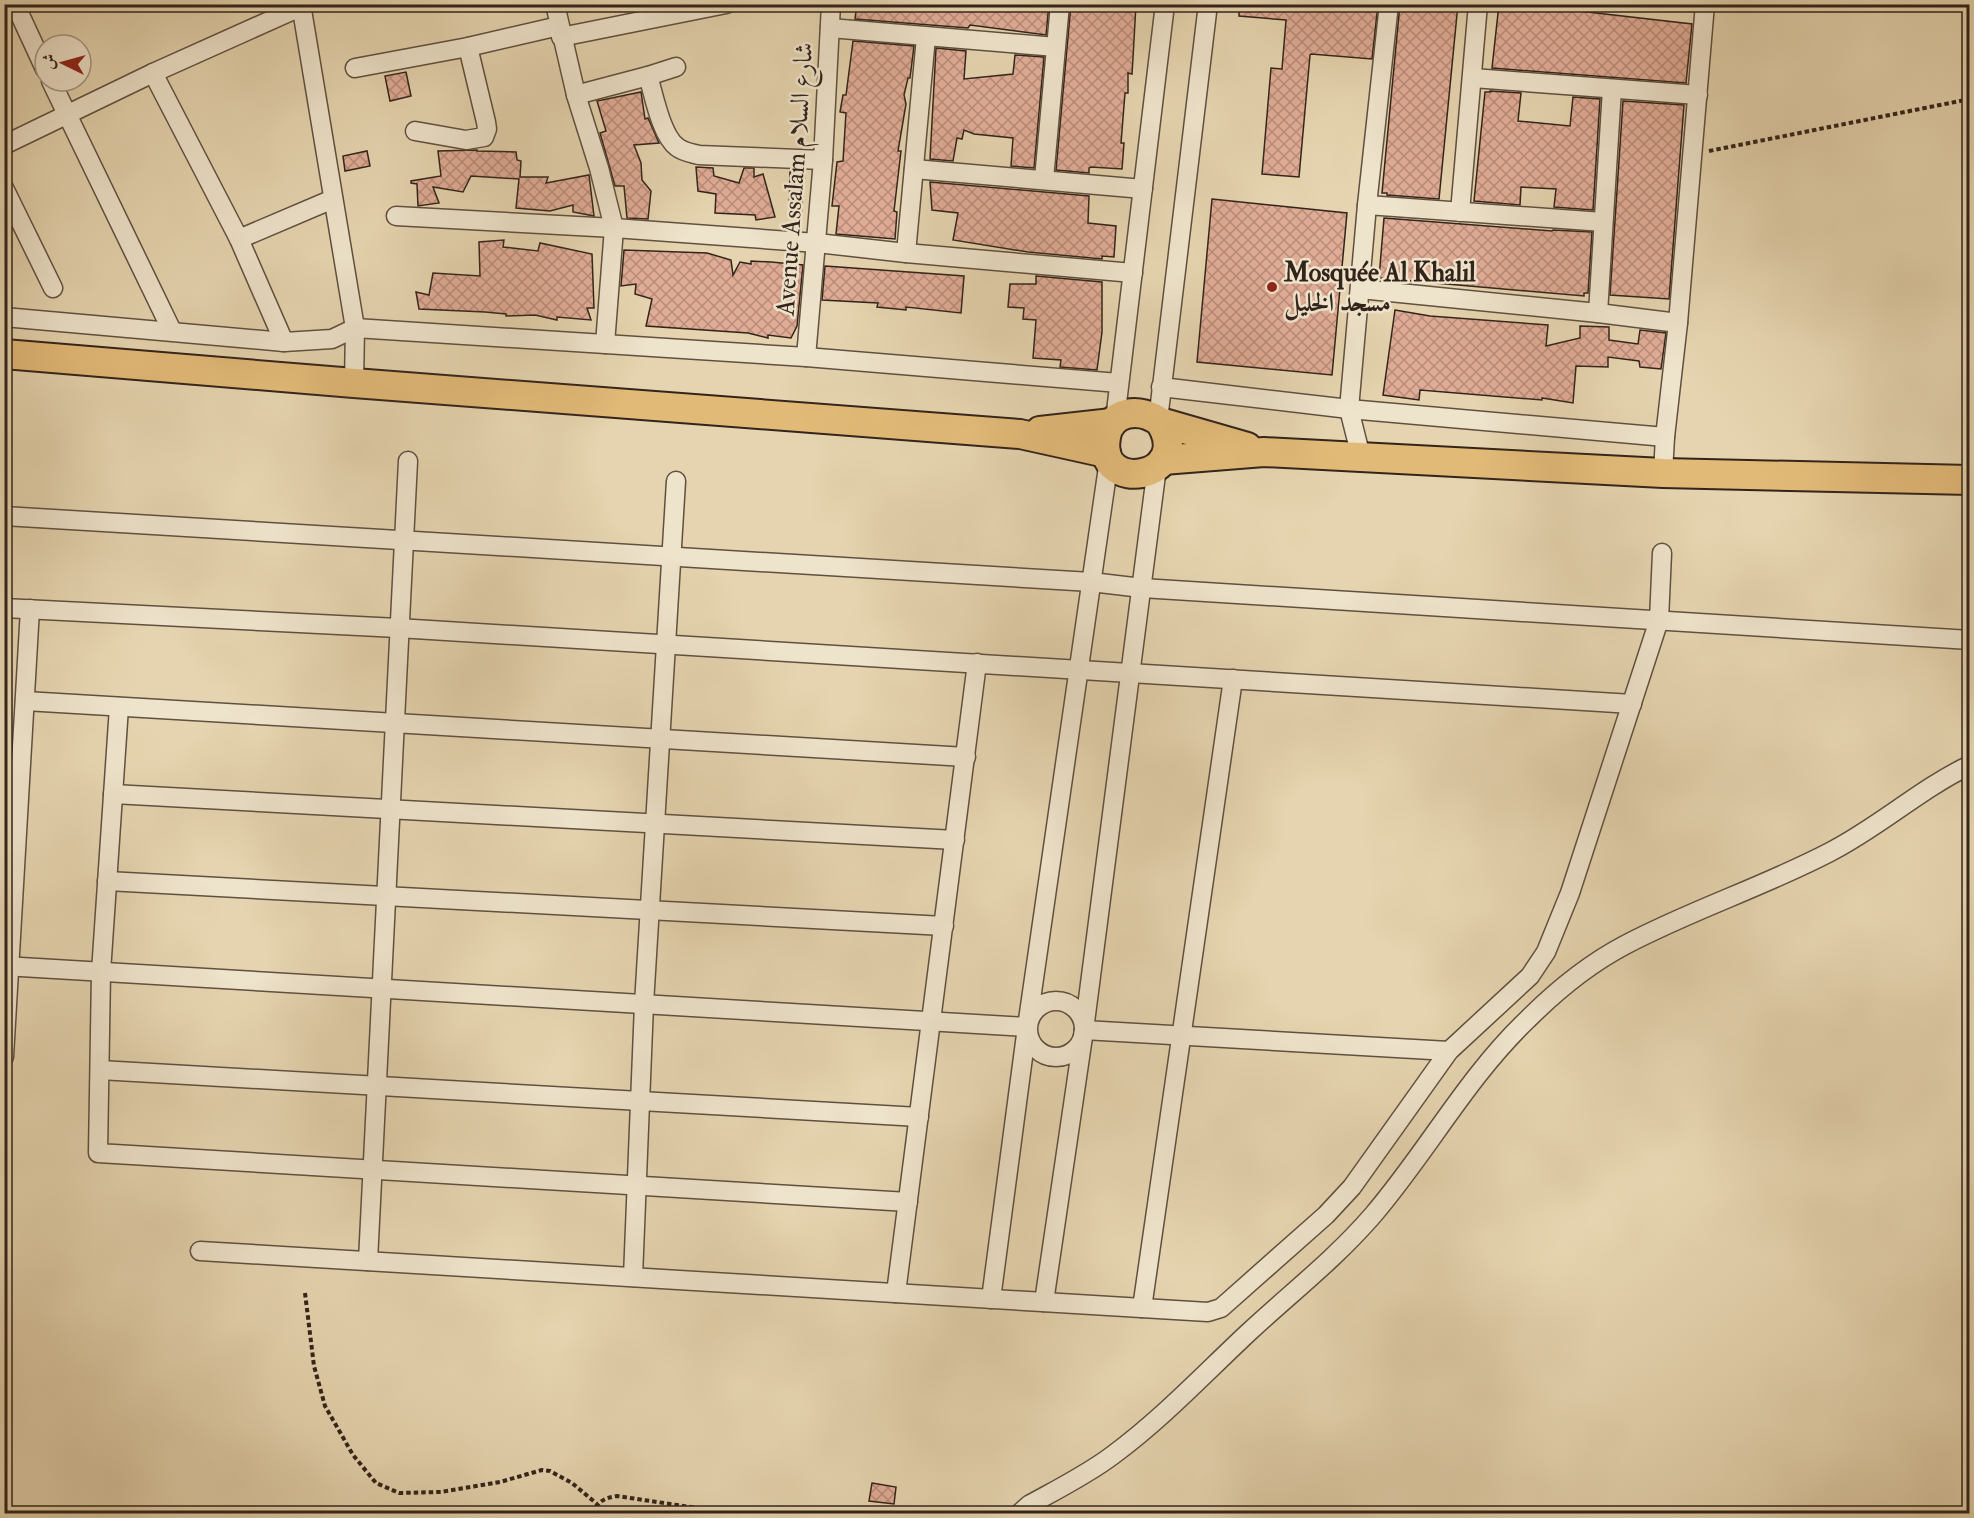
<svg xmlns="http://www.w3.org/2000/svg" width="1974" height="1518" font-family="'IM FELL Double Pica',Amiri,serif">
	<defs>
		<pattern id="building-cross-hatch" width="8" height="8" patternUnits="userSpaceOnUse" patternTransform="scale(1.5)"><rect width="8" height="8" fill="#e1ac96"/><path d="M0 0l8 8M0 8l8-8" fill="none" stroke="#b78c7a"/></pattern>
	</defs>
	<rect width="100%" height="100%" fill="#e5d4af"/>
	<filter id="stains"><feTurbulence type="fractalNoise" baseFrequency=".00333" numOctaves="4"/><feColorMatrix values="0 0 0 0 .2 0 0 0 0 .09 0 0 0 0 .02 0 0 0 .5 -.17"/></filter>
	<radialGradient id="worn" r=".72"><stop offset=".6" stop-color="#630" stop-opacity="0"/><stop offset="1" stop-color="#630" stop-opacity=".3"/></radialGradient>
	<g fill="url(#building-cross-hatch)" stroke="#33241b" stroke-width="1.5">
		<path d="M 857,4 L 1049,4 L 1046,35 L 970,25 L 968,28 L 855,19 Z"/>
		<path d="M 1071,4 L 1136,4 L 1133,58 L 1132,74 L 1128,73 L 1128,93 L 1125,93 L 1121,143 L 1124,143 L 1122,169 L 1091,167 L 1089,168 L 1089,173 L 1056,170 Z"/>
		<path d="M 1239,4 L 1378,4 L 1372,59 L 1311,54 L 1310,55 L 1299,177 L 1262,174 L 1271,68 L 1282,69 L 1286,20 L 1239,16 Z"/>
		<path d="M 1400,4 L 1458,4 L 1439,199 L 1387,195 L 1387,193 L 1382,193 Z"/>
		<path d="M 1499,4 L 1517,4 L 1692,24 L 1686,83 L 1492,68 Z"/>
		<path d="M 853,41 L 914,46 L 910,78 L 908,78 L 904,95 L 906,104 L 898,151 L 901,151 L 894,211 L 897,212 L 895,239 L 836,234 L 839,206 L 832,206 L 837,162 L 843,161 L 846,113 L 840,112 L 843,95 L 846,95 Z"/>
		<path d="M 936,48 L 966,51 L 964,79 L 1013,74 L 1015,55 L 1044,57 L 1034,168 L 1011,166 L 1013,138 L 974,134 L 964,130 L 962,139 L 957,138 L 953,161 L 930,159 Z"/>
		<path d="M 406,72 L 411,96 L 390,101 L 385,76 Z"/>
		<path d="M 1490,91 L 1521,93 L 1518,121 L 1570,126 L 1573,97 L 1600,99 L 1593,210 L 1554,207 L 1556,189 L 1521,187 L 1520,205 L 1474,201 L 1485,92 L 1490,92 Z"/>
		<path d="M 641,92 L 645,119 L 648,118 L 659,143 L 634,145 L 641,163 L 642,180 L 651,191 L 648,219 L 627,218 L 624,186 L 615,186 L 600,133 L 606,131 L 597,101 Z"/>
		<path d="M 1623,101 L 1684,105 L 1669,299 L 1610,295 Z"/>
		<path d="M 477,150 L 477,151 L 516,152 L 517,160 L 521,161 L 520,177 L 548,177 L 546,183 L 589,175 L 594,216 L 573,212 L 573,205 L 550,211 L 516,208 L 519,179 L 471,176 L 463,192 L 433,187 L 439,203 L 418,206 L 417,184 L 411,183 L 411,181 L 441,176 L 438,151 Z"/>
		<path d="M 367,151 L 370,166 L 345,171 L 343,156 Z"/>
		<path d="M 696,167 L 713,168 L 714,176 L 739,183 L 744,168 L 754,168 L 754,177 L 763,174 L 775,217 L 756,220 L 755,215 L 715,213 L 716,194 L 698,191 Z"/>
		<path d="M 790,172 L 805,172 L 801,216 L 789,216 Z"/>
		<path d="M 930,182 L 1089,196 L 1088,223 L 1116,226 L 1114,257 L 1102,256 L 1102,259 L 1028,252 L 953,240 L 958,213 L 932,210 Z"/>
		<path d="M 1212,199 L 1347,213 L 1332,375 L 1197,362 Z"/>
		<path d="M 1384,218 L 1552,231 L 1553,230 L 1592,232 L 1588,293 L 1584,293 L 1584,296 L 1379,278 Z"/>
		<path d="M 504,240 L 503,247 L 538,251 L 540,243 L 592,254 L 594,308 L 587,308 L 591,320 L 557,317 L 557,320 L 535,315 L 506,316 L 506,314 L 485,312 L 419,309 L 416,292 L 429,295 L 433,273 L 480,276 L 479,242 Z"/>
		<path d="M 624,250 L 707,253 L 731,260 L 733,275 L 740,262 L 751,264 L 751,261 L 771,262 L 803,265 L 797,326 L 791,338 L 768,335 L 768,338 L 748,333 L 646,326 L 652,299 L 635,294 L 636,284 L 621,286 Z"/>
		<path d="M 825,266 L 964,276 L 961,313 L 906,307 L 906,310 L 877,307 L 878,303 L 822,300 Z"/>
		<path d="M 1036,276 L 1102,282 L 1102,332 L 1097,370 L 1060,367 L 1061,360 L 1033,358 L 1036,320 L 1023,319 L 1024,308 L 1008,307 L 1010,284 L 1036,284 Z"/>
		<path d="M 1395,310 L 1430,316 L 1548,325 L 1546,346 L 1580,338 L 1580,326 L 1609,327 L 1609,340 L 1638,344 L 1640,330 L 1666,333 L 1661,369 L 1640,367 L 1639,361 L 1608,357 L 1608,367 L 1576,366 L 1573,403 L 1542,398 L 1542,400 L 1420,390 L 1419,400 L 1383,395 Z"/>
		<path d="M 872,1483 L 896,1487 L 894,1504 L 869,1501 Z"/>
	</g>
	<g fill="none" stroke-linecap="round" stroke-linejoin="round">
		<g stroke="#605040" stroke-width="21">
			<g id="minor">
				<path d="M 15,4 L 45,69"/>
				<path d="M 301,4 L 355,328 L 354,383"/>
				<path d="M 555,4 L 576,95 L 599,168 L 614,228 L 605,344"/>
				<path d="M 830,28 L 1056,47"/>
				<path d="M 561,37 L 726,4"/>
				<path d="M 355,68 L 468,47 L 559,26"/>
				<path d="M 153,73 L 239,239 L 284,342"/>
				<path d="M 648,76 C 654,95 661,135 677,147 C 683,152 692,153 699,155 L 823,160"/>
				<path d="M 1473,78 L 1698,95"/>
				<path d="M 51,81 L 172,331"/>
				<path d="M 576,95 L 648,76 L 676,67"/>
				<path d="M 415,131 L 466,140 L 484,137 L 487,129 L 486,122 L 468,47"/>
				<path d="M 4,145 L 153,73 L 307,4"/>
				<path d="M 914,169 L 1143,189"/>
				<path d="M 1044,179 L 1060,4"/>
				<path d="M 4,188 L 53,288"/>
				<path d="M 1367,205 L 1603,222"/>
				<path d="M 1460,212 L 1478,4"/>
				<path d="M 396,216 L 614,228 L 817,243 L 906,253 L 1133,273"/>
				<path d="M 239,239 L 333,199"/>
				<path d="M 906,253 L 926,37"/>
				<path d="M 1360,289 L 1598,313 L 1678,323"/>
				<path d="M 1598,313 L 1612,89"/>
				<path d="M 4,317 L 284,342 L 332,339 L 355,328 L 806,357 L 1119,383"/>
				<path d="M 806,357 L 823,160 L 831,4"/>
				<path d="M 1161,387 L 1349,409 L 1665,437 L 1678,323 L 1705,4"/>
				<path d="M 1115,420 L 1165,4"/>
				<path d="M 1158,420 L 1208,4"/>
				<path d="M 1361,457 L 1349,409 L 1367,205 L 1389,4"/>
				<path d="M 1663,473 L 1665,437"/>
				<path d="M 4,516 L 1091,582 L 1142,588 L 1970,640"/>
				<path d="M 4,608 L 398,628 L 1632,704"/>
				<path d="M 25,701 L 966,757"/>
				<path d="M 119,707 L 101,972 L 98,1153 L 908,1202"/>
				<path d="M 113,794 L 955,840"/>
				<path d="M 107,881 L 944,926"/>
				<path d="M 4,966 L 1027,1027"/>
				<circle cx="1056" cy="1029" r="28"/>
				<path d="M 1084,1030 L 1449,1051"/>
				<path d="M 4,1057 L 30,609"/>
				<path d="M 100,1070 L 919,1117"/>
				<path d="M 200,1251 L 1208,1312 L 1221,1308 L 1326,1215 L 1352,1187 L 1449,1051 L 1530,976 L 1546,952 L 1570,893 L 1659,620 L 1662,553"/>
				<path d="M 368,1261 L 408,461"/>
				<path d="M 633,1277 L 644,1004 L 676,481"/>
				<path d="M 896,1293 L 977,663"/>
				<path d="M 991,1299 L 1027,1027 L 1109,460"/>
				<path d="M 1044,1302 L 1084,1030 L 1157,467"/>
				<path d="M 1142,1308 L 1233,679"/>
				<path d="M 1019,1514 L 1029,1505 C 1058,1489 1088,1474 1113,1455 C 1163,1418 1204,1374 1249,1332 C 1291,1293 1335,1259 1373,1215 C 1427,1152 1467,1077 1528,1019 C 1556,991 1589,964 1625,945 C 1691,910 1763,887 1830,852 C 1879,827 1920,789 1970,765"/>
			</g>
		</g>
		<g stroke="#33241b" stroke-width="32">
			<g id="primary">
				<path d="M 4,354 L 354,383 L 1020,434 L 1106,453"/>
				<path d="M 1160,422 C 1196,479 1095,496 1106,437 C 1110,410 1141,407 1160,422 L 1247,447"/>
				<path d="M 1040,431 L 1112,423"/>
				<path d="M 1163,460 L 1264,452 L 1663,473 L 1970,480"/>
			</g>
		</g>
		<g stroke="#33241b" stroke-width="4" stroke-dasharray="4.5 3" stroke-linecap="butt">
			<path d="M 1709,151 L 1970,99"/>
			<path d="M 305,1293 L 314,1366 L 325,1406 L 353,1455 L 376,1483 L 399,1493 L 441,1492 L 500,1482 L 542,1470 L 550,1471 L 572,1483 L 597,1504"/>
			<path d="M 593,1514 C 598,1501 604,1498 617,1496 L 697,1508 L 711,1514"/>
		</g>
		<use href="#minor" stroke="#eee3cb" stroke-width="18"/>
		<use href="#primary" stroke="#e2ba78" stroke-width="28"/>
	</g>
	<circle fill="#8f2418" stroke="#eee3cb" stroke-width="2" cx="1272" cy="287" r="6"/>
	<g text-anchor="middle" stroke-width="5" stroke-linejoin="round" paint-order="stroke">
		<g font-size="26" fill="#33241b" stroke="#eee3cb">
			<text transform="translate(794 179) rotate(-86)" y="9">Avenue Assalam شارع السلام</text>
		</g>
		<g font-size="26" font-weight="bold" fill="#33241b" stroke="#eee3cb" text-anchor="start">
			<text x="1284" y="281">Mosquée Al Khalil<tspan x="1284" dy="30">مسجد الخليل</tspan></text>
		</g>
	</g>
	<rect width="1974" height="1518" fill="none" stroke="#e5d4af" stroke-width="24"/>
	<rect x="6" y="6" width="1962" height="1506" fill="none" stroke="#33241b" stroke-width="3"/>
	<rect x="12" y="12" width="1950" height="1494" fill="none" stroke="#33241b" stroke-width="1.5"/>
	<g transform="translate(63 63) rotate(275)"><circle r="28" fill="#eee3cb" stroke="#a39785" stroke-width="1.5"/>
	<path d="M0-4.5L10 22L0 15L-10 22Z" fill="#8f2418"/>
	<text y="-9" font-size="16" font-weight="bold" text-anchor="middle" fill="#33241b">ش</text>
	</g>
	<rect width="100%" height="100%" filter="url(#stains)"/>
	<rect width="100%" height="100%" fill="url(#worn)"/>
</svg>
